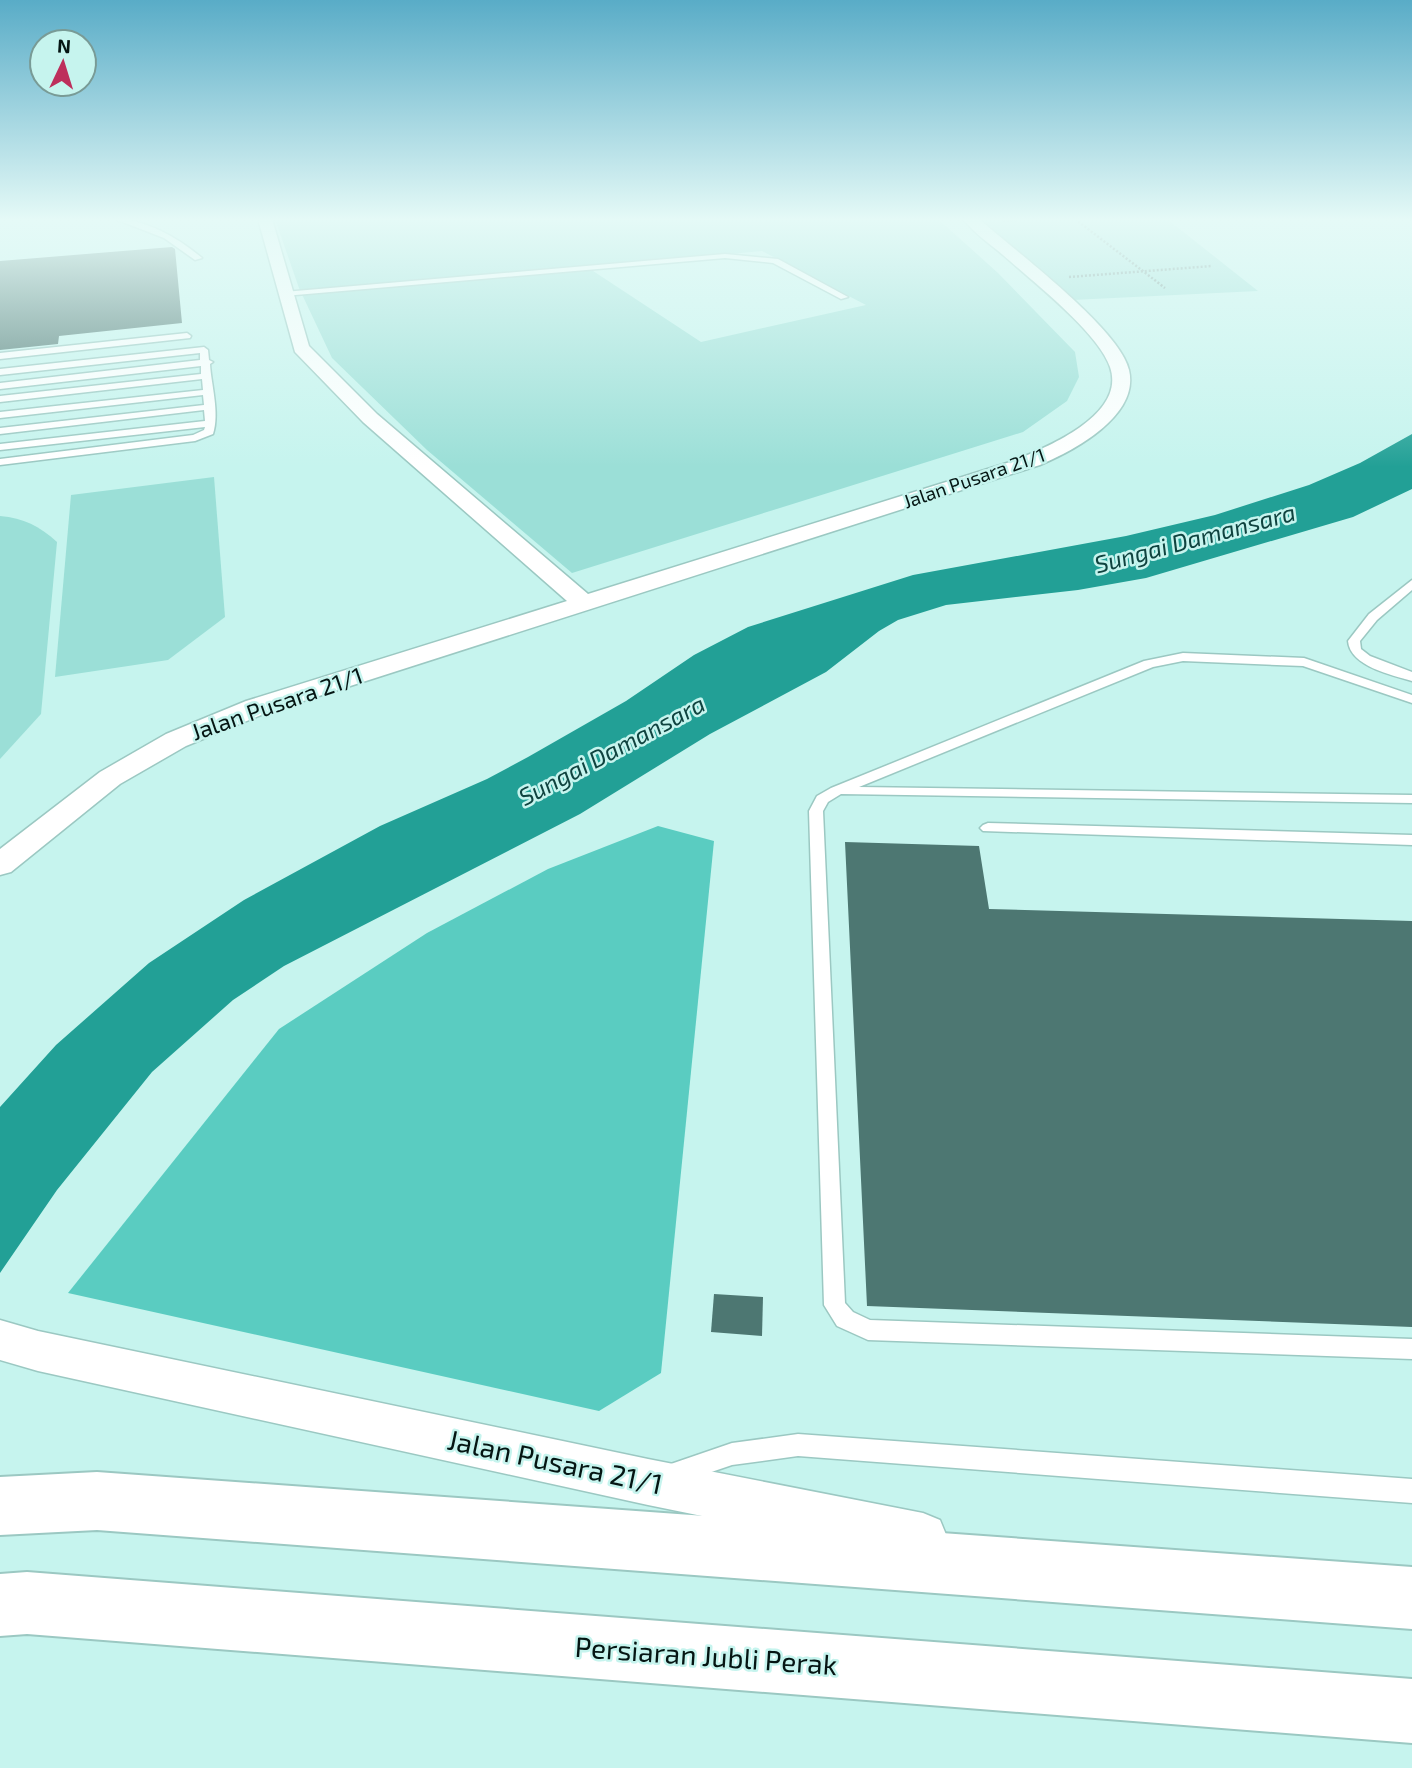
<svg xmlns="http://www.w3.org/2000/svg" width="1412" height="1768" font-family="'Exo 2',sans-serif">
	<rect width="100%" height="100%" fill="#c6f4ee"/>
	<g fill="#9bdfd7" fill-rule="evenodd">
		<path d="M 275,219 L 938,219 L 998,273 L 1075,352 L 1079,377 L 1067,401 L 1023,432 L 572,573 L 427,450 L 332,358 L 299,288 ZM 762,251 L 866,305 L 701,342 L 587,267 Z"/>
		<path d="M 979,219 L 1167,219 L 1258,291 L 1072,300 Z"/>
		<path d="M 214,477 L 225,617 L 168,660 L 55,677 L 71,495 Z"/>
		<path d="M 0,516 C 24,518 39,526 57,542 L 41,714 L 0,759 Z"/>
	</g>
	<path fill="#5accc1" d="M 658,826 L 714,841 L 661,1373 L 599,1411 L 68,1293 L 279,1029 L 427,933 L 548,869 Z"/>
	<path fill="#22a096" d="M 1412,434 L 1412,489 L 1353,517 L 1146,578 L 1078,590 L 946,605 L 898,620 L 879,631 L 826,672 L 710,734 L 580,814 L 284,966 L 233,1000 L 152,1072 L 57,1190 L 0,1273 L 0,1107 L 56,1045 L 149,963 L 244,900 L 380,826 L 487,779 L 528,757 L 626,701 L 694,655 L 748,627 L 913,575 L 1126,536 L 1215,515 L 1309,485 L 1360,463 Z"/>
	<g fill="#4d7772">
		<path d="M 172,247 L 175,249 L 182,323 L 59,336 L 58,344 L 0,350 L 0,261 Z"/>
		<path d="M 845,842 L 979,846 L 989,909 L 1412,921 L 1412,1327 L 867,1306 Z"/>
		<path d="M 714,1294 L 763,1297 L 762,1336 L 711,1332 Z"/>
	</g>
	<g fill="none" stroke-linecap="round" stroke-linejoin="round">
		<g stroke="#9bc8c2" stroke-width="3">
			<g id="lane">
				<path d="M 115,219 C 145,219 179,238 202,258 L 195,260 L 164,238 Z"/>
				<path d="M 725,254 L 778,259 L 848,297 L 841,299 L 773,263 L 725,258 L 284,296 L 280,294 L 284,292 Z"/>
				<path d="M 187,333 L 191,336 L 190,338 L 0,359 L 0,353 Z"/>
				<path d="M 204,347 L 208,350 L 209,360 L 213,362 L 210,364 C 211,384 220,413 213,434 L 195,441 L 0,465 L 0,459 L 193,435 L 204,430 L 205,427 L 0,450 L 0,444 L 205,421 L 204,410 L 0,434 L 0,428 L 204,405 L 203,395 L 0,418 L 0,412 L 203,390 L 202,379 L 0,402 L 0,396 L 201,374 L 201,366 L 0,389 L 0,383 L 200,360 L 200,353 L 0,375 L 0,369 Z"/>
				<path d="M 1412,580 L 1412,590 L 1377,620 L 1360,641 L 1361,649 L 1370,656 L 1412,672 L 1412,681 C 1391,675 1350,666 1348,641 L 1369,614 Z"/>
				<path d="M 1183,653 L 1304,658 L 1412,695 L 1412,703 L 1303,666 L 1183,661 L 1153,667 L 859,787 L 1412,795 L 1412,803 L 841,794 L 828,802 L 823,811 L 845,1303 L 853,1312 L 870,1320 L 1412,1339 L 1412,1359 L 868,1340 L 837,1326 L 824,1305 L 809,811 L 817,796 L 831,788 L 1144,661 Z"/>
				<path d="M 988,823 L 1412,835 L 1412,845 L 983,831 L 980,828 L 983,825 Z"/>
				<path d="M 798,1434 L 1412,1479 L 1412,1503 L 798,1456 L 732,1465 L 673,1485 L 665,1482 L 661,1474 L 665,1466 L 732,1443 Z"/>
			</g>
		</g>
		<g stroke="#9bc8c2" stroke-width="3">
			<g id="street">
				<path d="M 258,219 L 272,219 L 309,346 L 377,414 L 588,594 L 1010,462 C 1043,449 1127,416 1110,367 C 1098,332 1031,280 1003,255 C 990,244 974,233 963,219 L 979,219 C 1013,249 1120,329 1129,370 C 1140,416 1073,451 1040,465 L 266,713 L 186,746 L 120,784 L 11,872 L 0,875 L 0,849 L 100,772 L 166,734 L 246,701 L 567,601 L 363,422 L 295,352 Z"/>
				<path d="M 0,1320 L 38,1331 L 648,1459 L 923,1513 L 940,1520 L 947,1537 L 940,1554 L 923,1561 L 648,1505 L 38,1371 L 0,1360 Z"/>
			</g>
		</g>
		<g stroke="#9bc8c2" stroke-width="4">
			<g id="primary">
				<path d="M 97,1472 L 1412,1567 L 1412,1629 L 97,1530 L 0,1535 L 0,1477 Z"/>
				<path d="M 27,1572 L 1412,1679 L 1412,1743 L 27,1634 L 0,1636 L 0,1574 Z"/>
			</g>
		</g>
		<g stroke="#6c8c88" stroke-width="2.5" stroke-dasharray="2 2" stroke-linecap="butt">
			<path d="M 1075,219 L 1165,288"/>
			<path d="M 1003,221 L 1031,219"/>
			<path d="M 1069,277 L 1212,266"/>
		</g>
		<use href="#lane" fill="#fff" fill-rule="evenodd"/>
		<use href="#street" fill="#fff" fill-rule="evenodd"/>
		<use href="#primary" fill="#fff" fill-rule="evenodd"/>
	</g>
	<linearGradient id="sky" x2="0" y2="1"><stop stop-color="#59acc7"/><stop offset="0.47" stop-color="#e5faf7"/><stop offset="1" stop-color="#e5faf7" stop-opacity="0"/></linearGradient>
	<rect width="1412" height="467" fill="url(#sky)"/>
	<g text-anchor="middle" stroke-width="5" stroke-linejoin="round" paint-order="stroke">
		<g font-size="19" fill="#051513" stroke="#c6f4ee">
			<text transform="translate(974 478) rotate(-19)" y="7">Jalan Pusara 21/1</text>
		</g>
		<g font-size="23" fill="#051513" stroke="#c6f4ee">
			<text transform="translate(277 704) rotate(-19)" y="8">Jalan Pusara 21/1</text>
		</g>
		<g font-size="24" font-style="italic" fill="#0f433f" stroke="#c6f4ee">
			<text transform="translate(1195 539) rotate(-15)" y="8">Sungai Damansara</text>
			<text transform="translate(612 751) rotate(-28)" y="8">Sungai Damansara</text>
		</g>
		<g font-size="28" fill="#051513" stroke="#c6f4ee">
			<text transform="translate(555 1462) rotate(12)" y="10">Jalan Pusara 21/1</text>
			<text transform="translate(706 1656) rotate(4)" y="10">Persiaran Jubli Perak</text>
		</g>
	</g>
	<g transform="translate(63 63) rotate(4)"><circle r="33" fill="#c6f4ee" stroke="#799b96" stroke-width="2"/>
	<path d="M0-5L12 26L0 18L-12 26Z" fill="#bd2f5c"/>
	<text y="-10" font-size="19" font-weight="bold" text-anchor="middle" fill="#051513">N</text>
	</g>
</svg>
